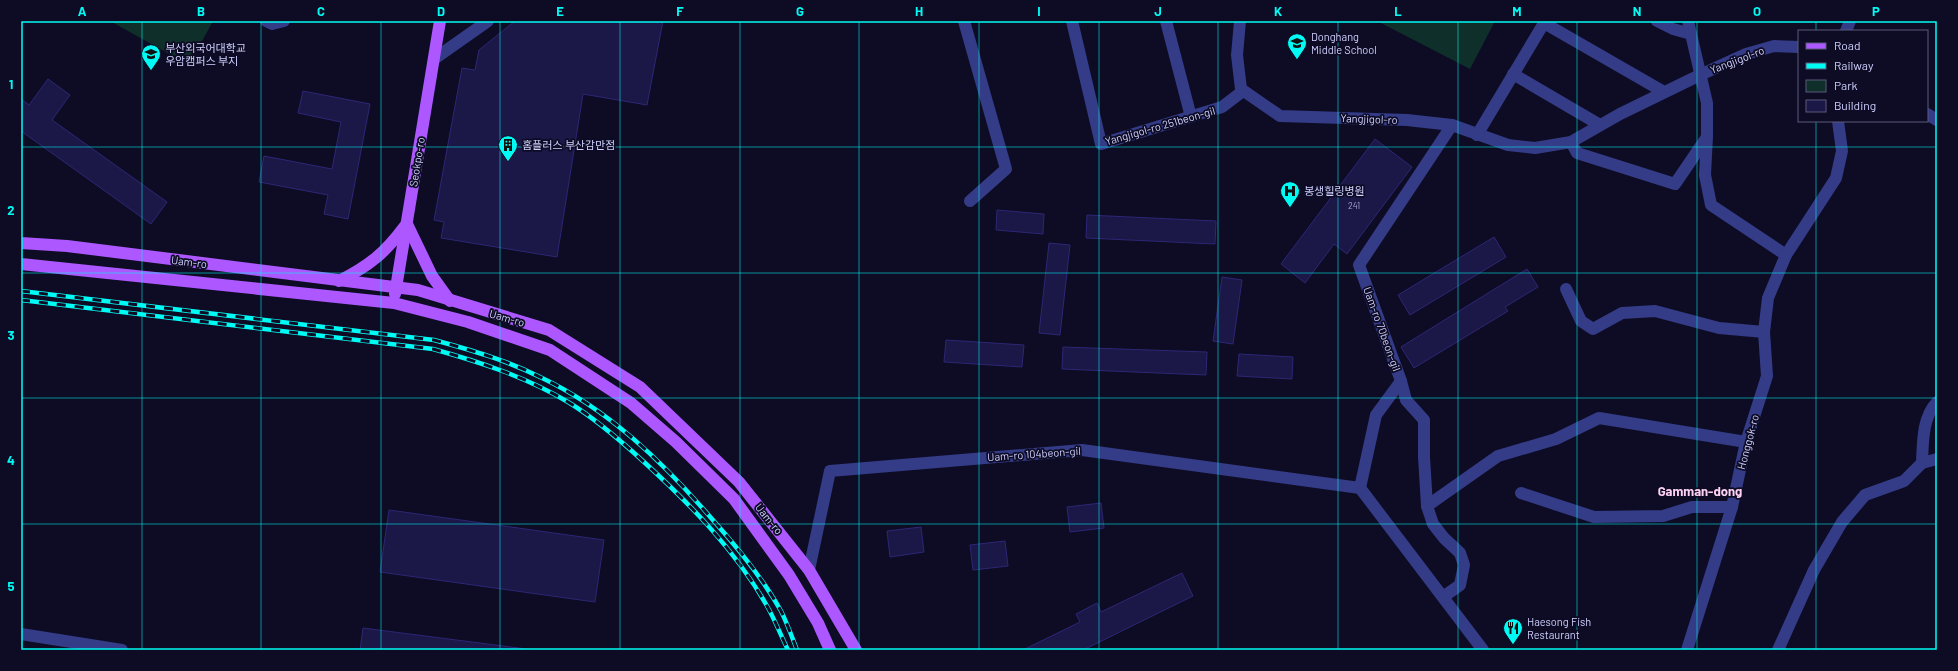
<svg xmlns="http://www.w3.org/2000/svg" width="1958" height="671" font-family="Barlow,'Noto Sans KR',sans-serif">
	<rect width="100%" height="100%" fill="#0d0c24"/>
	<g fill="#0f2f2a">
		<path d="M 110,21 L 213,21 L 189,65 Z"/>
		<path d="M 1377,21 L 1495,21 L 1470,69 Z"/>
	</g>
	<g fill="#1b1747" stroke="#2d2775">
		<path d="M 515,21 L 663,21 L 647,105 L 583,94 L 557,257 L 441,238 L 444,222 L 434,220 L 462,68 L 475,70 L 479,50 Z"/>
		<path d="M 48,79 L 70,95 L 52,120 L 167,202 L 151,224 L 21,131 L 21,99 L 29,105 Z"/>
		<path d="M 303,91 L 370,104 L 348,219 L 324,214 L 328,195 L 259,182 L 264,156 L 332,169 L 341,122 L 298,113 Z"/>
		<path d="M 1375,139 L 1412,167 L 1347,254 L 1334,244 L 1305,283 L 1281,264 Z"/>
		<path d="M 997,210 L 1044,214 L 1043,234 L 996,230 Z"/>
		<path d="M 1087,215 L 1216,221 L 1215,244 L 1086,238 Z"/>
		<path d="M 1494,237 L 1506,257 L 1410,315 L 1398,295 Z"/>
		<path d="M 1049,243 L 1070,245 L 1060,335 L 1039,333 Z"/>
		<path d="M 1527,269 L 1538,287 L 1505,307 L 1508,311 L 1414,368 L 1401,347 Z"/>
		<path d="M 1222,277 L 1242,280 L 1233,344 L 1213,341 Z"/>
		<path d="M 946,340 L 1024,345 L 1022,367 L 944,362 Z"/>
		<path d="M 1063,347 L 1207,352 L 1206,375 L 1062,369 Z"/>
		<path d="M 1239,354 L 1293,357 L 1292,379 L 1237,376 Z"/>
		<path d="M 1101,503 L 1104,528 L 1070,532 L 1067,507 Z"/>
		<path d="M 389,510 L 604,540 L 595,602 L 380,572 Z"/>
		<path d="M 921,527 L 924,552 L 890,557 L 887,531 Z"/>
		<path d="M 1005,541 L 1008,566 L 973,570 L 970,545 Z"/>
		<path d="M 1182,573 L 1193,596 L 1083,650 L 1023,650 L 1080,622 L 1076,614 L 1097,603 L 1101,612 Z"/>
		<path d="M 363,628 L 534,650 L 360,650 Z"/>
	</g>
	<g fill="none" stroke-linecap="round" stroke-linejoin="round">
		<g stroke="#343b87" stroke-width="12">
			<path d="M 266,21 L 272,24 L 284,21"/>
			<path d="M 964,21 L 1006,169 L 970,201"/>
			<path d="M 1072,21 L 1101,144 L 1222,107 L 1243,91"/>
			<path d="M 1166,21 L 1191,117"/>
			<path d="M 1240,21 L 1237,55 L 1241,89 L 1280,116 L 1407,120 L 1452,125 L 1508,145 L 1535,148 L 1571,142 L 1620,114 L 1700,75 L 1746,54 L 1774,46 L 1799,47"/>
			<path d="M 1657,21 L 1673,29 L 1691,34"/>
			<path d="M 1688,21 L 1707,103 L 1707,136 L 1705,175 L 1711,205 L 1786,255"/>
			<path d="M 1846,31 L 1850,21"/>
			<path d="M 434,59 L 488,21"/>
			<path d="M 1513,74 L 1600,125"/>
			<path d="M 1927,114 L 1937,120"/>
			<path d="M 1452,125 L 1359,265 L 1401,381 L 1376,415 L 1360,488 L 1483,650"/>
			<path d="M 1477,135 L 1544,23 L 1664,92"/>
			<path d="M 1571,142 L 1577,153 L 1675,184 L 1707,137"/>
			<path d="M 1566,289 L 1581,321 L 1593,329 L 1622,313 L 1655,311 L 1719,328 L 1764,332"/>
			<path d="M 1401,381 L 1406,400 L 1424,420 L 1424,457 L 1427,506 L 1433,524 L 1444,538 L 1460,553 L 1464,565 L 1460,585 L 1443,597"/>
			<path d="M 1922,463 C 1923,442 1922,418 1937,402"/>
			<path d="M 1521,493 L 1594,517 L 1663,516 L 1692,507 L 1732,507"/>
			<path d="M 1427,506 L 1498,456 L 1556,439 L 1599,418 L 1746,442"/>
			<path d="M 809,570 L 830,471 L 1082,450 L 1360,488"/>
			<path d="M 21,634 L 122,650"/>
			<path d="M 1687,650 L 1732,507 L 1746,442 L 1767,376 L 1764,332 L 1768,298 L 1786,255 L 1836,178 L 1842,151 L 1838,121"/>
			<path d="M 1778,650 L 1814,570 L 1842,522 L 1865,495 L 1904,481 L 1922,463 L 1937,459"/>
		</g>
		<g stroke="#ac57ff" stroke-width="12">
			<path d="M 407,224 L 432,276 L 450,301"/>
			<path d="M 21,243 L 67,246 L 418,290 L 549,330 L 640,387 L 739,482 L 809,570 L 856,650"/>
			<path d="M 21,264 L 394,303 L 468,322 L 550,350 L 631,403 L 676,442 L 734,499 L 789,575 L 818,623 L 830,650"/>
			<path d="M 339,281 C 369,266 385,253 405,226"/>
			<path d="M 395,294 L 440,21"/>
		</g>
		<g stroke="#00fbf5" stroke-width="4.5">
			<g id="rail">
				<path d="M 21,291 L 434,340 C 471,350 506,360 540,377 C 608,409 663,462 712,519 C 738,548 762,577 781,611 C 787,623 792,637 797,650"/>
				<path d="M 21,300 L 433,349 C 480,362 526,377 568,402 C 596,419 620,440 644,462 C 690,504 736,551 767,606 C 775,620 781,636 788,650"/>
			</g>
		</g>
		<use href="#rail" stroke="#0d0c24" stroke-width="3" stroke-dasharray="9" stroke-linecap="butt"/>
	</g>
	<path fill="none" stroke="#00fbf5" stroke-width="1" stroke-opacity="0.55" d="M 142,21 L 142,650M 261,21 L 261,650M 381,21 L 381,650M 500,21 L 500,650M 620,21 L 620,650M 740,21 L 740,650M 859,21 L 859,650M 979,21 L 979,650M 1099,21 L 1099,650M 1218,21 L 1218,650M 1338,21 L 1338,650M 1458,21 L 1458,650M 1577,21 L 1577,650M 1697,21 L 1697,650M 1816,21 L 1816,31M 1816,121 L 1816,650M 21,147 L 1937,147M 21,273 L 1937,273M 21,398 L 1937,398M 21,524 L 1937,524"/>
	<defs>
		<g id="school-pin" transform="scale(1)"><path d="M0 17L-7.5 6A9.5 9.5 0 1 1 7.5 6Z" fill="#00fbf5" stroke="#0d0c24"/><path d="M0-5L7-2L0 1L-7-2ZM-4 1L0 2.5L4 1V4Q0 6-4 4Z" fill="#111"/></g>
		<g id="university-pin" transform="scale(1)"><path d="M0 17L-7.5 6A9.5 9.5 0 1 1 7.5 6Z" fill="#00fbf5" stroke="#0d0c24"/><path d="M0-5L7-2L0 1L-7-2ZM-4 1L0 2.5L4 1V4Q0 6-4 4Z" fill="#111"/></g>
		<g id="building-pin" transform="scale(1)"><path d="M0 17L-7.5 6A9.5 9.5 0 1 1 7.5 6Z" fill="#00fbf5" stroke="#0d0c24"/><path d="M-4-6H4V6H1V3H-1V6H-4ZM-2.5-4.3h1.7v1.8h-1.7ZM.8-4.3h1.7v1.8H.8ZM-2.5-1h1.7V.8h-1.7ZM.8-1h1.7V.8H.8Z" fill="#111"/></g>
		<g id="hospital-pin" transform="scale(1)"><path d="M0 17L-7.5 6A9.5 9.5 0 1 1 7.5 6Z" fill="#00fbf5" stroke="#0d0c24"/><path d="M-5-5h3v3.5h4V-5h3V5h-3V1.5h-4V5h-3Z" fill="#111"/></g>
		<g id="restaurant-pin" transform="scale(1)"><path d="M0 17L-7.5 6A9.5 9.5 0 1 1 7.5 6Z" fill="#00fbf5" stroke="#0d0c24"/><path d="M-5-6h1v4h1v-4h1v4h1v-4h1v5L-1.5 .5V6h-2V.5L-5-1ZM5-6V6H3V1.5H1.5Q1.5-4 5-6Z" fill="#111"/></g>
	</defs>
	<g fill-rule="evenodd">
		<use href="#school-pin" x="1297" y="43"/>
		<use href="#university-pin" x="151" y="54"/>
		<use href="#building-pin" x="508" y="145"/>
		<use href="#hospital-pin" x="1290" y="191"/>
		<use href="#restaurant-pin" x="1513" y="628"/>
	</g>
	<g text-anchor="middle" stroke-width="3.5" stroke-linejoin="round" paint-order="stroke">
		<g font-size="9" fill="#a3a2d1">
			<text x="1354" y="209">241</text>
		</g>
		<g font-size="11" fill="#d0d0ff" stroke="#0d0c24" text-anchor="start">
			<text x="1311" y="41">Donghang<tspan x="1311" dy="13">Middle School</tspan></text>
			<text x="165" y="52">부산외국어대학교<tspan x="165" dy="13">우암캠퍼스 부지</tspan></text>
			<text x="522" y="149">홈플러스 부산감만점</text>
			<text x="1304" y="195">봉생힐링병원</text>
			<text x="1527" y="626">Haesong Fish<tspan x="1527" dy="13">Restaurant</tspan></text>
		</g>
		<g font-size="11" fill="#d0d0ff" stroke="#0d0c24">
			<text transform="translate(1737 60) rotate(-21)" y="4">Yangjigol-ro</text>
			<text transform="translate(1369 119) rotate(2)" y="4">Yangjigol-ro</text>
			<text transform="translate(1160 126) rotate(-16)" y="4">Yangjigol-ro 251beon-gil</text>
			<text transform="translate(417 162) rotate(-81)" y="4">Seokpo-ro</text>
			<text transform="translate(189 262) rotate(7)" y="4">Uam-ro</text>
			<text transform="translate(507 318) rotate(16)" y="4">Uam-ro</text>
			<text transform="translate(1382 329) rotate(70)" y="4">Uam-ro 70beon-gil</text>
			<text transform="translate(1748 442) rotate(-75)" y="4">Honggok-ro</text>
			<text transform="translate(1034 454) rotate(-4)" y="4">Uam-ro 104beon-gil</text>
			<text transform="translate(769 519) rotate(51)" y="4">Uam-ro</text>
		</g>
		<g font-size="13" font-weight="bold" fill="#ffd2f4" stroke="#0d0c24">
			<text x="1700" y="496">Gamman-dong</text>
		</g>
	</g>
	<rect width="1958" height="671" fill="none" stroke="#0d0c24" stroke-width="44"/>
	<rect x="1798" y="30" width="130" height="92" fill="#0d0c24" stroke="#5b5a7c"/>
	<rect x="1806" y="43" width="20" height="6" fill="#ac57ff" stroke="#5b5a7c"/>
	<text x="1834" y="50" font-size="12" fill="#d0d0ff">Road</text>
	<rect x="1806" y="63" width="20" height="6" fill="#00fbf5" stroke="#5b5a7c"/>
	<text x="1834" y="70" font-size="12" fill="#d0d0ff">Railway</text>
	<rect x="1806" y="80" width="20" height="12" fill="#0f2f2a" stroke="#5b5a7c"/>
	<text x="1834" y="90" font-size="12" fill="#d0d0ff">Park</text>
	<rect x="1806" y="100" width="20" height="12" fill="#1b1747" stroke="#5b5a7c"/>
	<text x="1834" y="110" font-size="12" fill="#d0d0ff">Building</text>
	<rect x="22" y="22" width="1914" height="627" fill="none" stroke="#00fbf5" stroke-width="1.5"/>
	<g font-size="13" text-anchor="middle" font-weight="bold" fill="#00fbf5">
		<text x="82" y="16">A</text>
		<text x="201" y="16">B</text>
		<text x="321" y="16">C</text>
		<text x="441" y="16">D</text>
		<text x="560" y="16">E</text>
		<text x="680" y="16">F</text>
		<text x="800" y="16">G</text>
		<text x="919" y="16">H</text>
		<text x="1039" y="16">I</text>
		<text x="1158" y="16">J</text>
		<text x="1278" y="16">K</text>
		<text x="1398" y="16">L</text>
		<text x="1517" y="16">M</text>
		<text x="1637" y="16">N</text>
		<text x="1757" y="16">O</text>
		<text x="1876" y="16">P</text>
		<text x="11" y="89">1</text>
		<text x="11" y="215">2</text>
		<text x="11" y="340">3</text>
		<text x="11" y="465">4</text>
		<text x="11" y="591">5</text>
	</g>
</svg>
